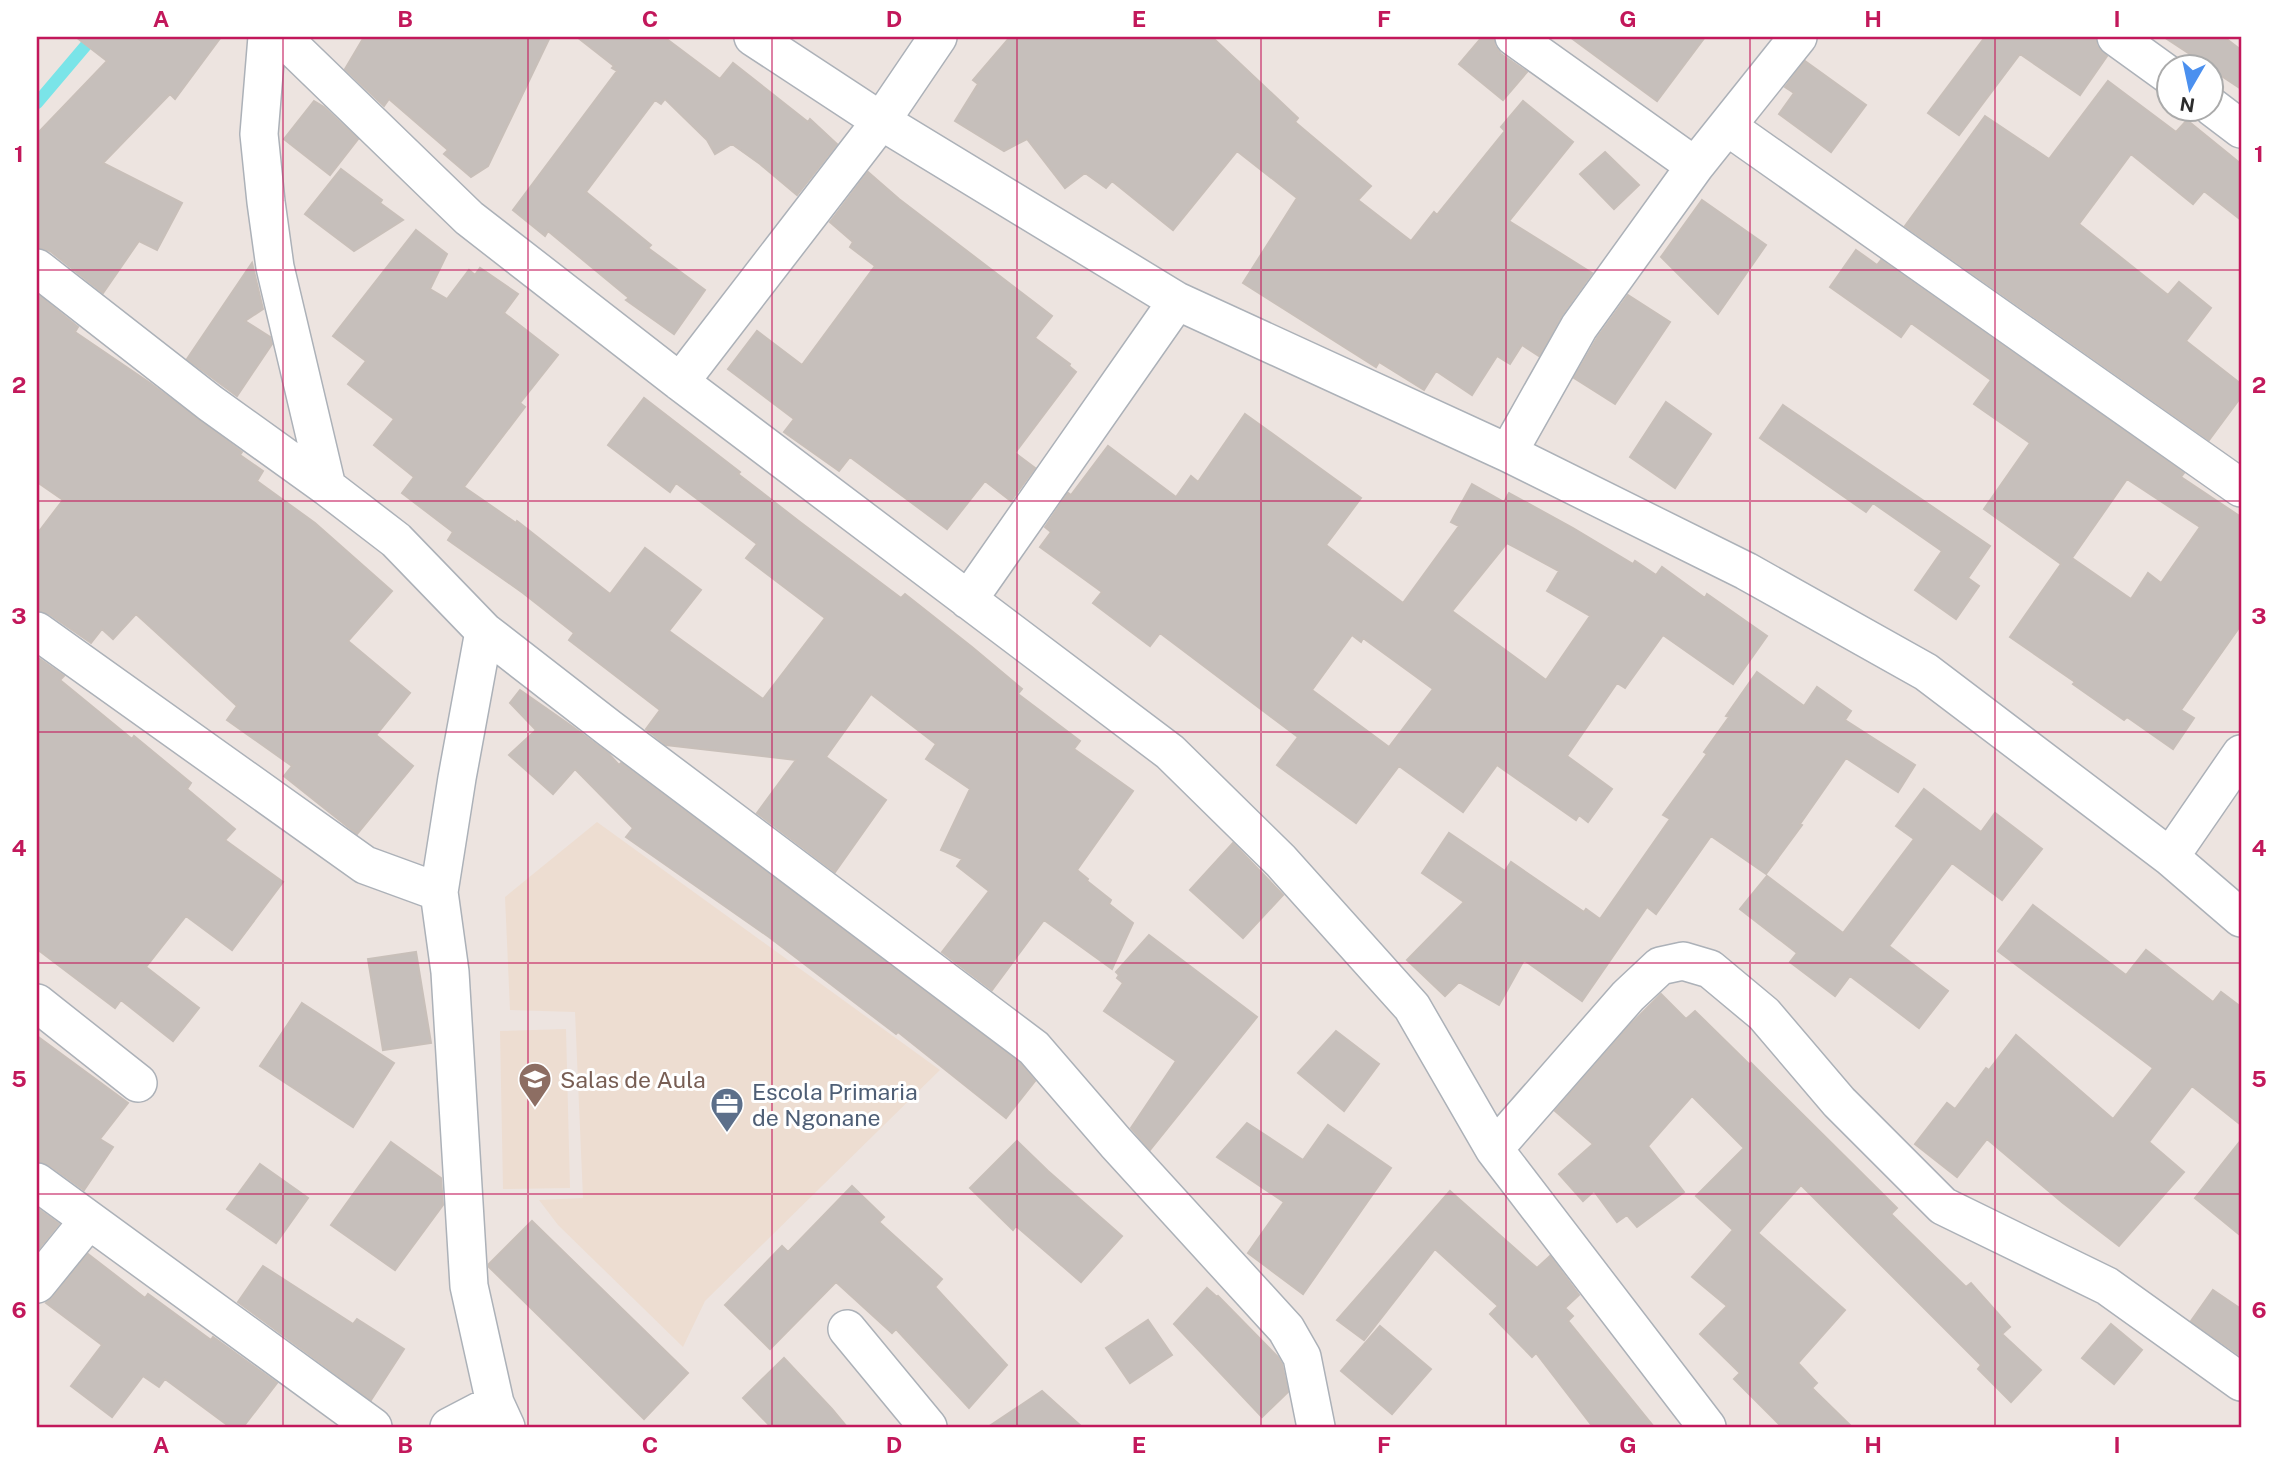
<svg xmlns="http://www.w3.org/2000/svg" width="2278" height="1464" viewBox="0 0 2278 1464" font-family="'Public Sans',sans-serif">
<rect width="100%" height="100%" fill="#ede4e0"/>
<path fill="#edddd1" d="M597 822 940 1070 705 1301 683 1347 558 1225 539 1200 583 1198 575 1012 510 1010 505 897Z
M566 1029 570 1188 503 1189 500 1031Z"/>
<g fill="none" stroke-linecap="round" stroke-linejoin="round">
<path stroke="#7ae4e8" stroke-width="12" d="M37 103 93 37"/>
</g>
<path fill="#c6bfbb" stroke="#c8bfb9" stroke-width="2" fill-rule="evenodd" d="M76 37H221L175 99 170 94 103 163 182 203 157 250 139 241 103 293 50 251 37 248V134L107 61Z
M364 37H550L488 166 471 177 444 154 448 150 389 99 384 106 345 69Z
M577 37H664L720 79 733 63 808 122 810 119 837 144 797 195 760 164 732 144 715 154 707 140 665 99 661 104 655 100 586 192 651 245 648 248 705 290 674 334 626 300 629 298 548 231 545 236 513 210 617 71 612 68 614 66Z
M1010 37H1212L1298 118 1295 122 1371 186 1358 200 1411 241 1434 212 1437 215 1505 131 1501 127 1523 101 1573 142 1509 221 1592 273 1562 315 1539 356 1522 345 1510 364 1497 356 1472 395 1436 371 1424 390 1379 362 1376 367 1243 283 1297 198 1237 151 1173 230 1112 181 1106 188 1085 173 1065 188 1027 139 1004 151 955 121 978 84 973 80Z
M1482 37H1493L1495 46 1501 54 1527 72 1503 100 1459 64Z
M1570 37H1705L1657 101Z
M1985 37H2095L2097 46 2107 56 2080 95 2020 54 1959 135 1928 113Z
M2164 37H2224L2241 50V89L2211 69V66H2208Z
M1805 61 1866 105 1831 152 1779 114 1794 93 1785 87Z
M2108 81 2176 132 2187 120 2241 164V220L2204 191 2193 204 2131 154 2079 224 2168 295 2179 282 2211 308 2186 341 2241 384V397L2209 440 1905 226 1985 116 2049 159Z
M314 101 324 107 358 139 330 175 284 139Z
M1605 152 1639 185 1614 209 1580 174Z
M341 169 382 200 380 203 403 220 354 251 305 214Z
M868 172 899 199 1052 316 1035 338 1070 364 1069 366 1076 372 1015 453 1035 468 1011 501 985 481 947 529 850 457 839 471 784 432 794 419 728 369 757 331 802 365 875 266 850 247 853 242 830 222Z
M1702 200 1766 245 1718 314 1661 257Z
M416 230 447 254 430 289 447 299 469 270 475 275 480 268 518 294 504 313 558 355 520 403 525 407 464 487 516 523 517 521 610 594 645 548 701 590 669 631 763 699 825 618 746 558 757 544 676 483 670 492 608 445 644 398 740 472 738 474 800 522 901 598 905 594 972 647 1022 689 1018 694 1080 741 1074 749 1133 791 1077 870 1088 879 1087 881 1111 900 1109 904 1133 923 1112 969 1044 920 992 990 942 952 989 891 957 866 962 859 941 850 970 789 926 759 936 744 871 694 826 757 886 800 835 872 757 813 796 760 666 745 646 729 660 710 569 640 574 633 523 593 448 540 453 532 402 493 414 477 374 445 394 419 348 384 366 361 333 336Z
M1856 250 1877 265 1881 260 2184 473 2181 477 2241 517V625L2181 710 2194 718 2173 749 2127 717 2124 720 2073 684 2075 682 2010 637 2061 564 1984 509 2030 443 1974 404 1991 380 1911 323 1901 337 1830 287ZM2127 479 2200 527 2161 583 2148 573 2131 599 2072 558Z
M252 263 263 309 245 321 270 337 272 344 237 396 187 359Z
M37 294 78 327 75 332 150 383 242 452 240 455 263 471 257 481 315 523 392 591 348 641 410 693 376 735 413 766 357 834 284 776 292 766 227 720 237 706 136 614 113 639 102 629 91 643 49 614 37 610V534L63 500 37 482Z
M1628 295 1670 322 1615 404 1574 378 1597 338Z
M1666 402 1711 434 1675 488 1630 457Z
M1783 405 1990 546 1968 578 1979 586 1956 619 1915 590 1942 551 1873 503 1866 512 1760 438Z
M1245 414 1361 498 1326 545 1403 603 1459 526 1451 522 1472 484 1504 502 1509 493 1573 528 1633 564 1635 561 1656 575 1662 567 1705 598 1707 594 1767 636 1733 684 1663 635 1625 688 1617 683 1567 756 1612 789 1588 822 1579 815 1576 820 1497 765 1463 812 1399 766 1356 823 1277 765 1298 737 1160 633 1150 646 1093 603 1102 592 1040 547 1051 532 1045 527 1068 493 1071 495 1108 446 1176 497 1191 476 1198 482ZM1507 543 1559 571 1547 591 1590 616 1546 680 1452 611ZM1352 635 1361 642 1363 638 1433 689 1389 747 1312 690Z
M37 657 64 676 60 680 132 739 134 736 191 783 187 789 235 829 225 840 283 882 232 950 186 916 146 967 199 1008 173 1041 121 1000 115 1008 37 949Z
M1757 672 1804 706 1817 687 1851 711 1845 720 1915 765 1898 792 1846 758 1800 824 1802 825 1766 874 1711 836 1656 914 1647 907 1582 1001 1524 960 1499 1005 1459 982 1445 996 1407 960 1464 902 1422 873 1449 833 1505 871 1511 862 1584 912 1586 909 1600 919 1670 819 1663 815 1707 754 1704 752 1729 717 1726 716Z
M520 690 573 727 609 754 619 765 621 763 1020 1063 1035 1081 1006 1118 898 1032 896 1034 769 937 626 837 633 828 575 769 553 794 509 755 536 730 510 703Z
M1924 789 1981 832 1995 813 2042 849 2002 900 1952 863 1889 946 1948 991 1919 1028 1850 976 1835 996 1790 962 1797 953 1740 909 1767 876 1843 933 1914 839 1896 826Z
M1233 843 1283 895 1243 938 1190 890Z
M2033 905 2126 975 2146 950 2213 1002 2221 992 2241 1007V1125L2192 1086 2149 1142 2184 1172 2119 1246 2063 1203 1987 1139 1957 1177 1915 1144 1947 1103 1955 1109 1986 1068 1989 1070 2016 1035 2113 1119 2153 1068 1998 951Z
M1149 935 1257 1017 1150 1150 1131 1128 1176 1061 1104 1011 1123 983 1117 978 1119 975 1116 972Z
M416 952 431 1043 383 1050 368 959Z
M1661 994 1686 1019 1695 1011 1750 1065 1751 1063 1897 1208 1891 1214 1966 1287 1971 1283 2010 1327 2002 1334 2041 1370 2011 1402 1978 1369 1981 1365 1801 1185 1758 1233 1845 1310 1798 1363 1817 1383 1812 1388 1852 1427H1782L1734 1379 1740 1373 1700 1334 1727 1306 1692 1277 1733 1230 1696 1196 1744 1148 1692 1096 1648 1146 1684 1192 1637 1227 1627 1215 1617 1222 1594 1191 1583 1201 1559 1174 1593 1144 1555 1111 1631 1024Z
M302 1003 394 1063 353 1127 260 1066Z
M1336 1031 1379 1064 1344 1111 1298 1073Z
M37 1036 128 1103 100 1139 113 1147 84 1190 49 1165 37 1161Z
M1247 1123 1303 1160 1328 1125 1391 1168 1303 1294 1248 1253 1284 1202 1217 1157Z
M2241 1140V1236L2195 1198Z
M1017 1141 1048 1171 1122 1236 1081 1282 1016 1226 1013 1230 970 1188Z
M391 1142 441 1178 443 1205 395 1270 331 1225Z
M260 1164 308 1198 276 1243 227 1209Z
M852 1186 884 1217 879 1222 942 1279 935 1287 1007 1365 969 1408 896 1329 892 1333 836 1282 770 1349 725 1305 782 1246 788 1252Z
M1450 1191 1537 1268 1550 1256 1579 1295 1565 1308 1573 1316 1568 1321 1654 1427H1593L1536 1353 1532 1357 1490 1314 1498 1306 1435 1249 1364 1340 1337 1320Z
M37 1208 59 1224 37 1251Z
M532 1221 688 1373 644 1419 489 1267V1264Z
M88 1254 145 1298 148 1294 211 1340 213 1337 277 1383 243 1427H230L165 1379 159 1387 143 1376 112 1417 71 1386 102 1345 46 1303 53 1297Z
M263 1266 353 1324 357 1319 404 1349 371 1400 238 1302Z
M1207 1288 1217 1297 1218 1296 1278 1357 1282 1364 1288 1392 1262 1417 1174 1324Z
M2213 1290 2241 1309V1356L2191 1321Z
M1148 1320 1172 1355 1130 1383 1106 1348Z
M2111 1324 2142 1350 2114 1384 2082 1358Z
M1380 1326 1431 1369 1392 1414 1341 1371Z
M784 1358 832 1409 847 1427H771L743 1398Z
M1042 1391 1082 1427H988Z"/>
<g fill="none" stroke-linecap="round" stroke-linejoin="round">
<defs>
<path id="minor" d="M267 37 259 134 266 202 275 267 327 487 396 540 484 631 609 728 1034 1048 1116 1143 1286 1329 1302 1357 1316 1427
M282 37 469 218 680 382 1170 752 1281 861 1412 1007 1494 1149 1707 1427
M753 37 881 121 1177 301 1508 453 1746 571 1926 672 2170 857 2241 918
M1514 37 1695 166
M2116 37 2170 76
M2212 107 2241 129
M1728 127 2241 488
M37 268 210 403 327 487
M680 382 881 121 938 37
M1508 453 1579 327 1695 166 1798 37
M968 600 1177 301
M37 631 365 865 439 892
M484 631 457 778 439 892 450 972 469 1286 495 1403 506 1427
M2170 857 2241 754
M37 1003 138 1083
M1494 1149 1628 996 1660 966 1683 961 1710 969 1764 1014 1839 1102 1943 1206 2107 1286 2241 1382
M37 1182 373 1427
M37 1284 89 1220
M847 1329 928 1427
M449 1427 495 1403"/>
</defs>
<use href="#minor" stroke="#acb1b8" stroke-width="40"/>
<use href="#minor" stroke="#fff" stroke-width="37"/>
</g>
<path fill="none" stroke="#c2185b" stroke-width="2" stroke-opacity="0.55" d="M283 37V1427M528 37V1427M772 37V1427M1017 37V1427M1261 37V1427M1506 37V1427M1750 37V1427M1995 37V1427M37 270H2241M37 501H2241M37 732H2241M37 963H2241M37 1194H2241"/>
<defs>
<symbol id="school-pin" viewBox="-11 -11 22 30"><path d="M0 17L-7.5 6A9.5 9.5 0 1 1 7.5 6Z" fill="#8d6e63" stroke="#fff"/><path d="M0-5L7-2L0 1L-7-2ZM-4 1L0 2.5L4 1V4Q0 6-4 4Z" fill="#fff"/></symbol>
<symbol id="office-pin" viewBox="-11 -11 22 30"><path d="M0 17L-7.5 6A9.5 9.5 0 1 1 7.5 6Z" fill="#5c6f8a" stroke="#fff"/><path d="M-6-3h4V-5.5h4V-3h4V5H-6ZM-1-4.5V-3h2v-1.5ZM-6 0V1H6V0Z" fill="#fff"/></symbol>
</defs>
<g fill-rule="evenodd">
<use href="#school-pin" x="516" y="1060" width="38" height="52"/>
<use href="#office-pin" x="708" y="1085" width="38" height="52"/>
</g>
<g text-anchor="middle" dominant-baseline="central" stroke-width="6" stroke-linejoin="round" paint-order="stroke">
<g font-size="23" fill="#785e54" stroke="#fff" text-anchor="start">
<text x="560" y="1079">Salas de Aula</text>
</g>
<g font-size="23" fill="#4e5e75" stroke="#fff" text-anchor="start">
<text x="752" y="1091">Escola Primaria<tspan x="752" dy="26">de Ngonane</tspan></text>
</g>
</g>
<rect width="2278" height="1464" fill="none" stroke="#ffffff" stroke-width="77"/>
<g transform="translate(2190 88) rotate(189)"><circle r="33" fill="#ffffff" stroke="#ababab" stroke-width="2"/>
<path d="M0-5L12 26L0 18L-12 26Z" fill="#4b90ef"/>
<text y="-10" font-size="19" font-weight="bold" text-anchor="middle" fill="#2c2c2c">N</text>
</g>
<rect x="38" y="38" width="2202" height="1388" fill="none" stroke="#c2185b" stroke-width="2.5"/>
<g font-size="23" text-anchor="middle" font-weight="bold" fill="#c2185b">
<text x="161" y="27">A</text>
<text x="405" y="27">B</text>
<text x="650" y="27">C</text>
<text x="894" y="27">D</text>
<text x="1139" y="27">E</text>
<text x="1384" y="27">F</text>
<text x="1628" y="27">G</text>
<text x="1873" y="27">H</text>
<text x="2117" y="27">I</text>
<text x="19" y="162">1</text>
<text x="2259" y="162">1</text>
<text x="19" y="393">2</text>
<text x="2259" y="393">2</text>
<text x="19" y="624">3</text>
<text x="2259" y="624">3</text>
<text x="19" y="856">4</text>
<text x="2259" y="856">4</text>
<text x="19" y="1087">5</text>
<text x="2259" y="1087">5</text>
<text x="19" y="1318">6</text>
<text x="2259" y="1318">6</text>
<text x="161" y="1453">A</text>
<text x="405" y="1453">B</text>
<text x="650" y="1453">C</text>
<text x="894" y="1453">D</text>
<text x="1139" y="1453">E</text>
<text x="1384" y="1453">F</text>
<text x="1628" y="1453">G</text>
<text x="1873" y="1453">H</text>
<text x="2117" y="1453">I</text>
</g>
</svg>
